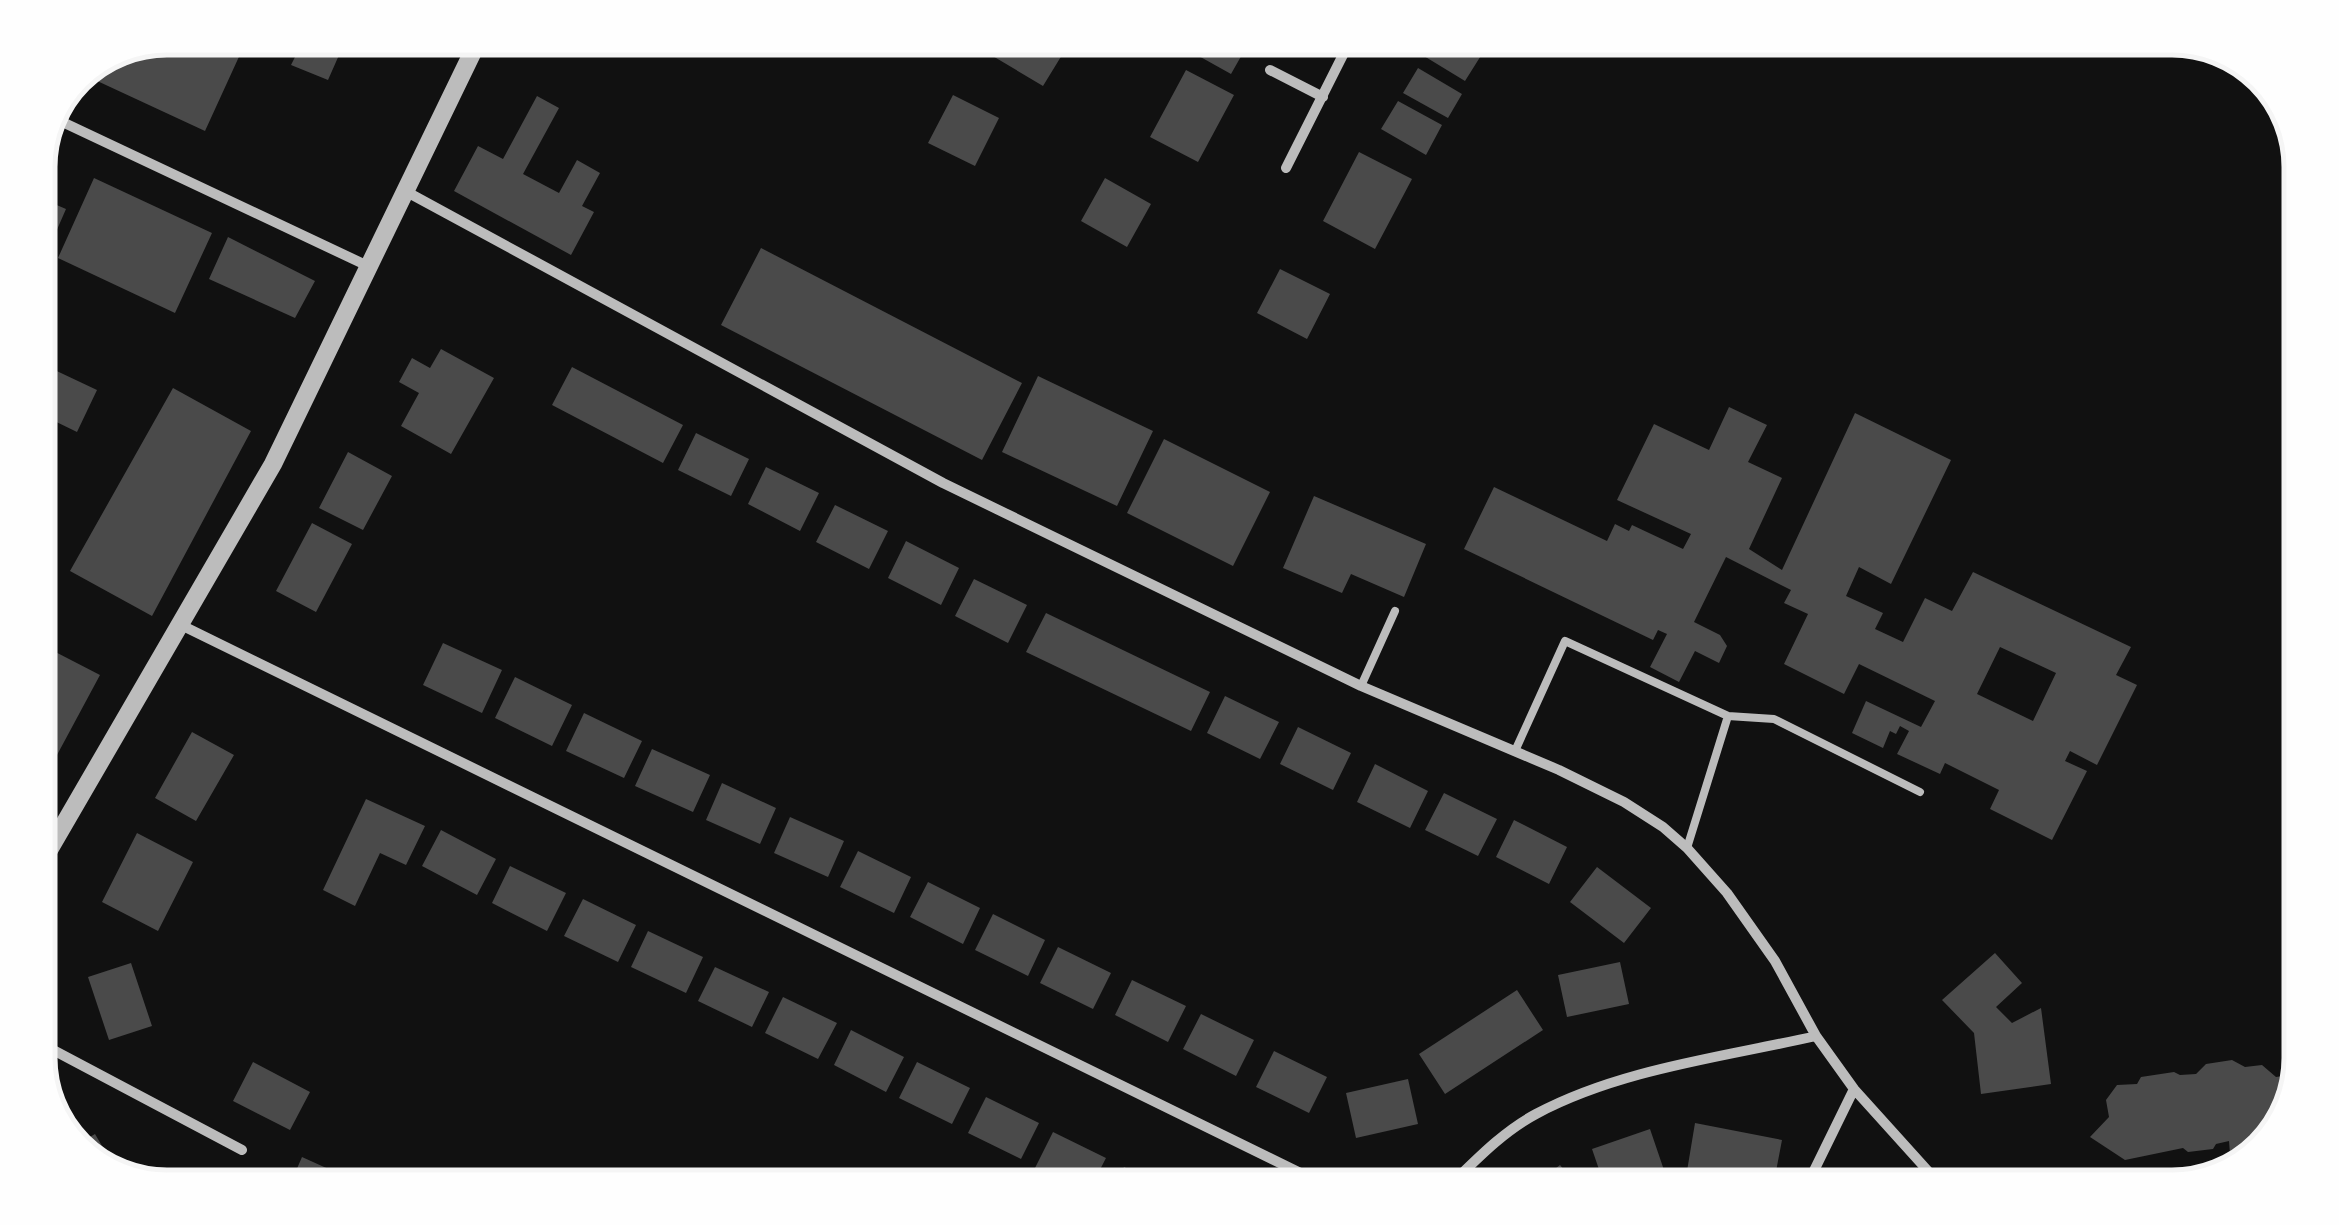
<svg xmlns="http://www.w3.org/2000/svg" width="2339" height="1225" viewBox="0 0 2339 1225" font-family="Quicksand,sans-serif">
<rect width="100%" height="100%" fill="#111"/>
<path fill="#4a4a4a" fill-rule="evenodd" d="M167 37H248L205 131 80 73Z
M305 37H347L328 80 291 65Z
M1002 37H1073L1043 86 991 55Z
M1195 37H1252L1231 74 1188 50Z
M1429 37H1455L1482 54 1465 81 1419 53Z
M1418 68 1462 94 1448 118 1403 93Z
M1186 70 1234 95 1198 162 1150 137Z
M953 95 999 118 975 166 928 143Z
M537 96 559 108 523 174 559 193 577 160 600 173 582 206 594 212 571 255 454 191 478 146 503 159Z
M1398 101 1442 125 1426 155 1381 129Z
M1359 152 1412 179 1375 249 1323 221Z
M94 178 212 233 175 313 58 258Z
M1105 178 1151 204 1127 247 1081 221Z
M38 197 66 209 49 248 38 243Z
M228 237 315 281 295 318 209 279Z
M761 248 1022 383 982 460 721 325Z
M1280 269 1330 294 1307 339 1257 313Z
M441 349 494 378 451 454 401 426 419 393 399 382 412 358 430 368Z
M44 365 97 390 77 432 38 413V379Z
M572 367 683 425 663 463 552 405Z
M1038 376 1153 431 1117 506 1002 452Z
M173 388 251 431 152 616 70 571Z
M1729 407 1767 425 1748 462 1782 478 1749 549 1782 570 1855 413 1951 460 1891 584 1859 567 1846 596 1883 613 1875 629 1903 642 1925 598 1952 611 1973 572 2131 647 2116 675 2137 685 2097 765 2070 751 2065 761 2087 771 2052 840 1990 809 1999 790 1945 763 1940 774 1897 754 1909 731 1900 726 1896 734 1890 731 1883 748 1852 733 1866 701 1921 727 1935 701 1859 664 1844 694 1784 664 1808 614 1784 603 1791 590 1726 557 1694 622 1720 635 1727 646 1719 663 1695 651 1679 682 1650 667 1667 634 1658 630 1653 640 1464 549 1494 487 1607 541 1615 524 1629 531 1632 525 1683 549 1691 534 1617 500 1654 424 1709 450ZM2000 647 2056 673 2033 721 1977 694Z
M696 433 749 459 731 496 678 470Z
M1164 439 1270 492 1233 566 1127 513Z
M348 452 392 476 363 530 319 508Z
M766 467 819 493 800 531 748 504Z
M1314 496 1426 544 1404 597 1351 574 1342 593 1283 568Z
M835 505 888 531 869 569 816 542Z
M312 523 352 544 316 612 276 591Z
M906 541 959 568 941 605 888 578Z
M974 579 1027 605 1008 643 955 616Z
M1046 613 1210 692 1191 731 1026 652Z
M38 643 100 675 57 755 38 745Z
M443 643 502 670 482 713 423 685Z
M515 677 572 705 552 746 495 718Z
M1225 696 1279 722 1260 759 1207 733Z
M584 713 642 741 624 778 566 751Z
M1298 727 1351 753 1333 790 1280 764Z
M192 732 234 755 196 821 155 798Z
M652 749 710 775 693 812 635 786Z
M1375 764 1428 791 1410 828 1357 802Z
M722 783 776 808 760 844 706 820Z
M1444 793 1497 819 1478 856 1425 830Z
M366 799 425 826 406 865 380 853 355 906 323 890Z
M790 817 844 841 828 877 774 853Z
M1514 820 1567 847 1549 884 1496 857Z
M441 830 496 859 477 895 422 866Z
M137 833 193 862 158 931 102 902Z
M858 851 911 877 894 913 840 887Z
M510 866 566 893 547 931 492 903Z
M1597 867 1651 908 1624 943 1570 902Z
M928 882 980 908 963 944 910 917Z
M583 899 636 925 618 962 564 936Z
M993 914 1045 940 1028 976 975 950Z
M648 931 703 957 686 993 631 967Z
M1058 947 1111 973 1093 1009 1040 983Z
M1995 953 2022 983 1996 1007 2012 1023 2041 1008 2051 1084 1981 1094 1974 1033 1942 1000Z
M1620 962 1629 1004 1567 1017 1558 975Z
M131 963 152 1026 109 1040 88 977Z
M715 967 769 992 752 1027 698 1001Z
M1132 980 1186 1006 1168 1042 1115 1015Z
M1517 990 1543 1030 1445 1094 1419 1054Z
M783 997 837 1023 818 1059 765 1033Z
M1201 1014 1254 1040 1236 1076 1183 1049Z
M851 1030 904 1057 886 1092 834 1065Z
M1274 1051 1327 1077 1309 1113 1256 1087Z
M2232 1060 2245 1067 2262 1065 2276 1077 2298 1074 2288 1116 2244 1166 2225 1172 2223 1162 2230 1154 2229 1141 2216 1144 2213 1149 2188 1152 2183 1148 2125 1160 2090 1137 2109 1117 2106 1100 2117 1085 2137 1084 2141 1077 2174 1072 2180 1075 2196 1074 2206 1064Z
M253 1062 310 1092 290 1130 233 1101Z
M917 1062 970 1088 952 1124 899 1098Z
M1408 1079 1418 1124 1356 1138 1346 1093Z
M986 1097 1039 1123 1021 1159 968 1133Z
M1695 1123 1782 1140 1773 1187 1687 1171Z
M1650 1129 1666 1176 1632 1187H1605L1592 1149Z
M1053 1132 1106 1158 1091 1187H1076L1035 1168Z
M95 1134 118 1173 114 1175 76 1145Z
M302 1157 344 1176 339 1187H289Z
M1560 1165 1578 1187H1532Z
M1124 1167 1165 1187H1114Z
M434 1176 456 1187H428Z"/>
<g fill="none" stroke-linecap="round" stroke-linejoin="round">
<path stroke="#bcbcbc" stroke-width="8" d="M1361 686 1395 611
M1515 751 1565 641 1728 716
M1687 848 1728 716 1774 719 1920 792"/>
<path stroke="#bcbcbc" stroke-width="10" d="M1270 70 1323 97
M56 119 370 267
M1286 168 1352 37
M407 192 943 483 1361 686 1559 770 1624 802 1663 827 1687 848 1727 893 1775 961 1816 1036 1854 1089 1937 1181
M181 625 1329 1187
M38 1042 242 1150
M1448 1187C1475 1161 1502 1132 1536 1114 1620 1069 1724 1057 1816 1036
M1806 1187 1854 1089"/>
<path stroke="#bcbcbc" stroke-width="18" d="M38 869 273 464 480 37"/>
</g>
<path d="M0 0H2339V1225H0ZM167 55H2172A112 112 0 0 1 2284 167V1058A112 112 0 0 1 2172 1170H167A112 112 0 0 1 55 1058V167A112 112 0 0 1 167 55Z" fill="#fefefe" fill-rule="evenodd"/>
<path fill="none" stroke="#f5f5f5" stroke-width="5" d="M167 55H2172A112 112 0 0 1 2284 167V1058A112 112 0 0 1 2172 1170H167A112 112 0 0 1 55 1058V167A112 112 0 0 1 167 55Z"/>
</svg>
